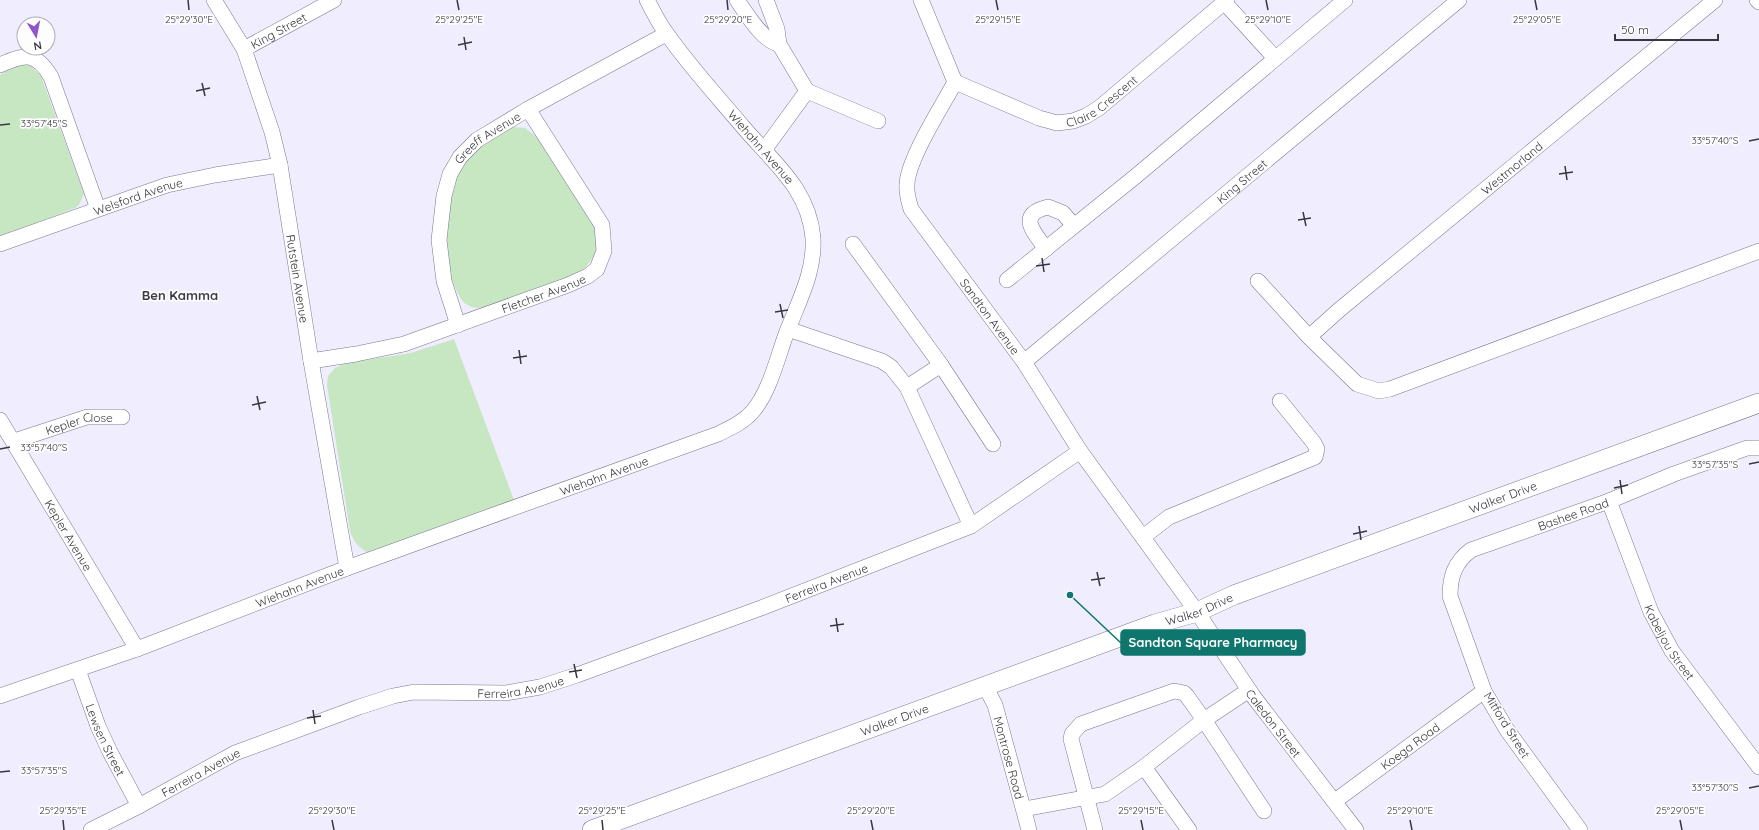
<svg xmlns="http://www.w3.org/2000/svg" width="1759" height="830" viewBox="0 0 1759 830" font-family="Quicksand,sans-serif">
<rect width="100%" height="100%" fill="#f0edff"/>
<path fill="#c7e7c3" d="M25 64 31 66 41 76 84 194 79 205 75 208 0 237V75L13 66Z
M514 127 525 128 536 136 596 227 598 248 593 258 585 268 575 274 487 307C480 308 472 309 466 304 455 297 443 255 444 242 445 222 452 180 463 165 474 148 495 134 514 127Z
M454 339 514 500 370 554C359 548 354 543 350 531L327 385 328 376 335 368 346 363 411 353Z"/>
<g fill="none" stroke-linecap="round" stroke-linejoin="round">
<defs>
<g id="minor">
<path id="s1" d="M214 0 244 49 272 132 280 165 311 361 347 568"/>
<path d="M737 0C746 13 763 42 779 44"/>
<path d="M766 0 777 29 779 44 807 91"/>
<path id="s2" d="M921 0 955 82C943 105 907 160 907 185 906 193 909 201 911 209L1024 362 1080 451 1197 612 1253 696 1356 830"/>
<path d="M1757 0 1759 2"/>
<path d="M1224 2 1275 58"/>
<path id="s3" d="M244 49 334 0"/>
<path d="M0 65C24 54 36 51 51 77L98 209"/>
<path id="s4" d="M955 82 1039 118 1057 123 1073 121 1086 116 1099 108 1227 0"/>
<path d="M764 150 807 91 878 121"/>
<path id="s5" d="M0 244 167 185 215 175 280 165"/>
<path d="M853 244 941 365 993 444"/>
<path d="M1046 249C1034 232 1016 215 1048 207L1063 213 1074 226"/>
<path d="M1007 280 1136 176 1345 0"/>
<path d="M1258 281 1309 337 1357 384 1379 391 1390 389 1759 251"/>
<path id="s6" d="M458 325 444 281 439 240 444 196 450 174 460 157 477 140 528 109 666 34"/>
<path d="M788 329 882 361 891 367 907 387 971 526"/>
<path id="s7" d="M1309 337 1339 310 1715 0"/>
<path id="s8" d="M311 361 356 354 404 344 568 285 588 276 597 269 604 251 602 225 528 109"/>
<path id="s9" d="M1024 362 1459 0"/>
<path d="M907 387 941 365"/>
<path id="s10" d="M0 420 137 649"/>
<path id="s11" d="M14 441 87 417H122"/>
<path id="s12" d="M1609 501 1651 612 1672 651 1759 767"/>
<path d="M1143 537 1169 517 1315 457 1317 449 1314 443 1280 401"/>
<path id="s13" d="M78 670 98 726 110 752 139 806"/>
<path id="s14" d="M985 686 995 705 1029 830"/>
<path id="s15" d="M0 696 137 649 347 568 718 434C730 428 744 422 753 411 769 392 777 360 785 337 797 304 815 274 813 238 809 189 773 162 744 128 718 97 690 67 667 34 659 24 653 11 647 0"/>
<path d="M1144 767 1189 830"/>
<path id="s16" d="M1335 801 1484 691"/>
<path d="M1024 809 1105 794 1144 767 1204 720 1249 690"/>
<path id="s17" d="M91 830 139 806 235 753 359 707 393 696 414 692 506 693 540 687 577 675 761 608 971 526 1080 451"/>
<path d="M1095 830 1071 739 1072 734 1081 724 1174 691 1184 693 1187 696 1204 720 1264 811"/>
<path id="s18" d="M1580 830 1507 730 1484 691 1450 596C1450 576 1455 562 1471 550L1609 501 1674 474 1747 448H1759"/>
</g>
<g id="tertiary">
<path id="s19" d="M592 830 1155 624 1197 612 1234 595 1759 403"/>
</g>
</defs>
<use href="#minor" stroke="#7b788b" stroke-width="16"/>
<use href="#tertiary" stroke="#7b788b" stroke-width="20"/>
<use href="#minor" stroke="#fff" stroke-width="15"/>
<use href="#tertiary" stroke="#fff" stroke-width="19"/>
</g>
<path fill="none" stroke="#38373f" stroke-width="1.5" d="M188 0 189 10M457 0 459 10M727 0 728 10M996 0 998 10M1266 0 1268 10M1535 0 1537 10M464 37 466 50M458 45 472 42M202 83 205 96M196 91 210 88M0 125 10 124M1749 141 1759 139M1565 166 1567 180M1559 174 1573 172M1303 212 1306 226M1298 220 1311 218M1042 258 1044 272M1036 266 1050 264M780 304 783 318M775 312 788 310M519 350 521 364M513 358 527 356M257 396 260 410M252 405 266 402M0 449 10 447M1749 464 1759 462M1620 480 1622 494M1614 488 1628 485M1359 526 1361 540M1353 534 1367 531M1097 572 1100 586M1091 580 1105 578M836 618 838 632M830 626 844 624M574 664 577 678M569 672 582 670M313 710 315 724M307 718 321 716M0 772 10 771M1749 788 1759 786M63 820 64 830M332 820 334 830M602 820 603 830M871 820 873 830M1141 820 1143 830M1410 820 1412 830M1680 820 1682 830"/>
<g text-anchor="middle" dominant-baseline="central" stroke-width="3.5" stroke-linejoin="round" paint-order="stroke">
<g font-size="12" fill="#38373f" stroke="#fdfdfd">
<text stroke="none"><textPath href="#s3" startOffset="39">King Street</textPath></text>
<text stroke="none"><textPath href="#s4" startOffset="161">Claire Crescent</textPath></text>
<text stroke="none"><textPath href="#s6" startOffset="208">Greeff Avenue</textPath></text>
<text transform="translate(761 147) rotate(49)">Wiehahn Avenue</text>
<text stroke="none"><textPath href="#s7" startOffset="264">Westmorland</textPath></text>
<text stroke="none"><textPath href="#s9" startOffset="283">King Street</textPath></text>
<text stroke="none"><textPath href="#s5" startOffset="146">Welsford Avenue</textPath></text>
<text stroke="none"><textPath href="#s1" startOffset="294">Rutstein Avenue</textPath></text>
<text stroke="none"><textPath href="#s8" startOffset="243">Fletcher Avenue</textPath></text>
<text stroke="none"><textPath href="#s2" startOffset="361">Sandton Avenue</textPath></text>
<text stroke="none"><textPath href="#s11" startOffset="68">Kepler Close</textPath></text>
<text stroke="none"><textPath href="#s15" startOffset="643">Wiehahn Avenue</textPath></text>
<text stroke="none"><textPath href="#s19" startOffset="970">Walker Drive</textPath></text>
<text stroke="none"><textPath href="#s18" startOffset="431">Bashee Road</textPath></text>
<text stroke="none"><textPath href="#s10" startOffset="134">Kepler Avenue</textPath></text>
<text stroke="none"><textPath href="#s17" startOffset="784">Ferreira Avenue</textPath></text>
<text stroke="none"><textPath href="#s15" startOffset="319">Wiehahn Avenue</textPath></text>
<text stroke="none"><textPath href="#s19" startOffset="646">Walker Drive</textPath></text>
<text stroke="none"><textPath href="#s12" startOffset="154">Kabeljou Street</textPath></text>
<text stroke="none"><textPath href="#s17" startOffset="460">Ferreira Avenue</textPath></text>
<text stroke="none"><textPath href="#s19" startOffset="322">Walker Drive</textPath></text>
<text stroke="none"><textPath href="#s2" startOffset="857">Caledon Street</textPath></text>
<text transform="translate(1507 725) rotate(58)">Mitford Street</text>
<text stroke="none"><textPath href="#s13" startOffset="75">Lewsen Street</textPath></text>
<text stroke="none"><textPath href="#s16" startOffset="93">Koega Road</textPath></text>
<text stroke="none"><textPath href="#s14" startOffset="76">Montrose Road</textPath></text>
<text stroke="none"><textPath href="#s17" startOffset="124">Ferreira Avenue</textPath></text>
</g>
<g font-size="13" font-weight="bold" fill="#3d3a4a" stroke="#fdfdfd">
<text x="180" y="295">Ben Kamma</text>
</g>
</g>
<g font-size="10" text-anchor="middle" fill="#38373f" stroke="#fdfdfd" stroke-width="3.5" stroke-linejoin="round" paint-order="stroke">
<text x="189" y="23">25°29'30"E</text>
<text x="459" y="23">25°29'25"E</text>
<text x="728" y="23">25°29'20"E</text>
<text x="998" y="23">25°29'15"E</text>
<text x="1268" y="23">25°29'10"E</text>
<text x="1537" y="23">25°29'05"E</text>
<text x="44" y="127">33°57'45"S</text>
<text x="1715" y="144">33°57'40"S</text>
<text x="44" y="451">33°57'40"S</text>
<text x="1715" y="468">33°57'35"S</text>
<text x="44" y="774">33°57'35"S</text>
<text x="1715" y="791">33°57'30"S</text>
<text x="63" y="814">25°29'35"E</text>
<text x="332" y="814">25°29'30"E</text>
<text x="602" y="814">25°29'25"E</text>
<text x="871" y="814">25°29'20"E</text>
<text x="1141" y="814">25°29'15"E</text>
<text x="1410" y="814">25°29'10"E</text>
<text x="1680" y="814">25°29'05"E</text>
</g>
<path fill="none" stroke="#0f766e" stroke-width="1.5" d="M1070 595L1121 643"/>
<circle fill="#0f766e" stroke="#fdfdfd" stroke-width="1.5" cx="1070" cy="595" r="4"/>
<rect fill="#0f766e" stroke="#0f766e" stroke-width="1.5" x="1121" y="630" width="184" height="25" rx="4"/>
<g font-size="13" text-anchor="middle" font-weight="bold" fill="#fff">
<text x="1213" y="647">Sandton Square Pharmacy</text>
</g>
<g transform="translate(36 36) rotate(170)"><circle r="19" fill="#fdfdfd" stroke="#aeaeb1"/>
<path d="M0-3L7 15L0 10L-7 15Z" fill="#9054cb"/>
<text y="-6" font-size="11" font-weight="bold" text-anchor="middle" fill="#38373f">N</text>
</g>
<path d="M1615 34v6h103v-6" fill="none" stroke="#38373f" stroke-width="2"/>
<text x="1621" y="34" font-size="12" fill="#38373f" stroke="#fdfdfd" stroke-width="3" paint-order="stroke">50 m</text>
</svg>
